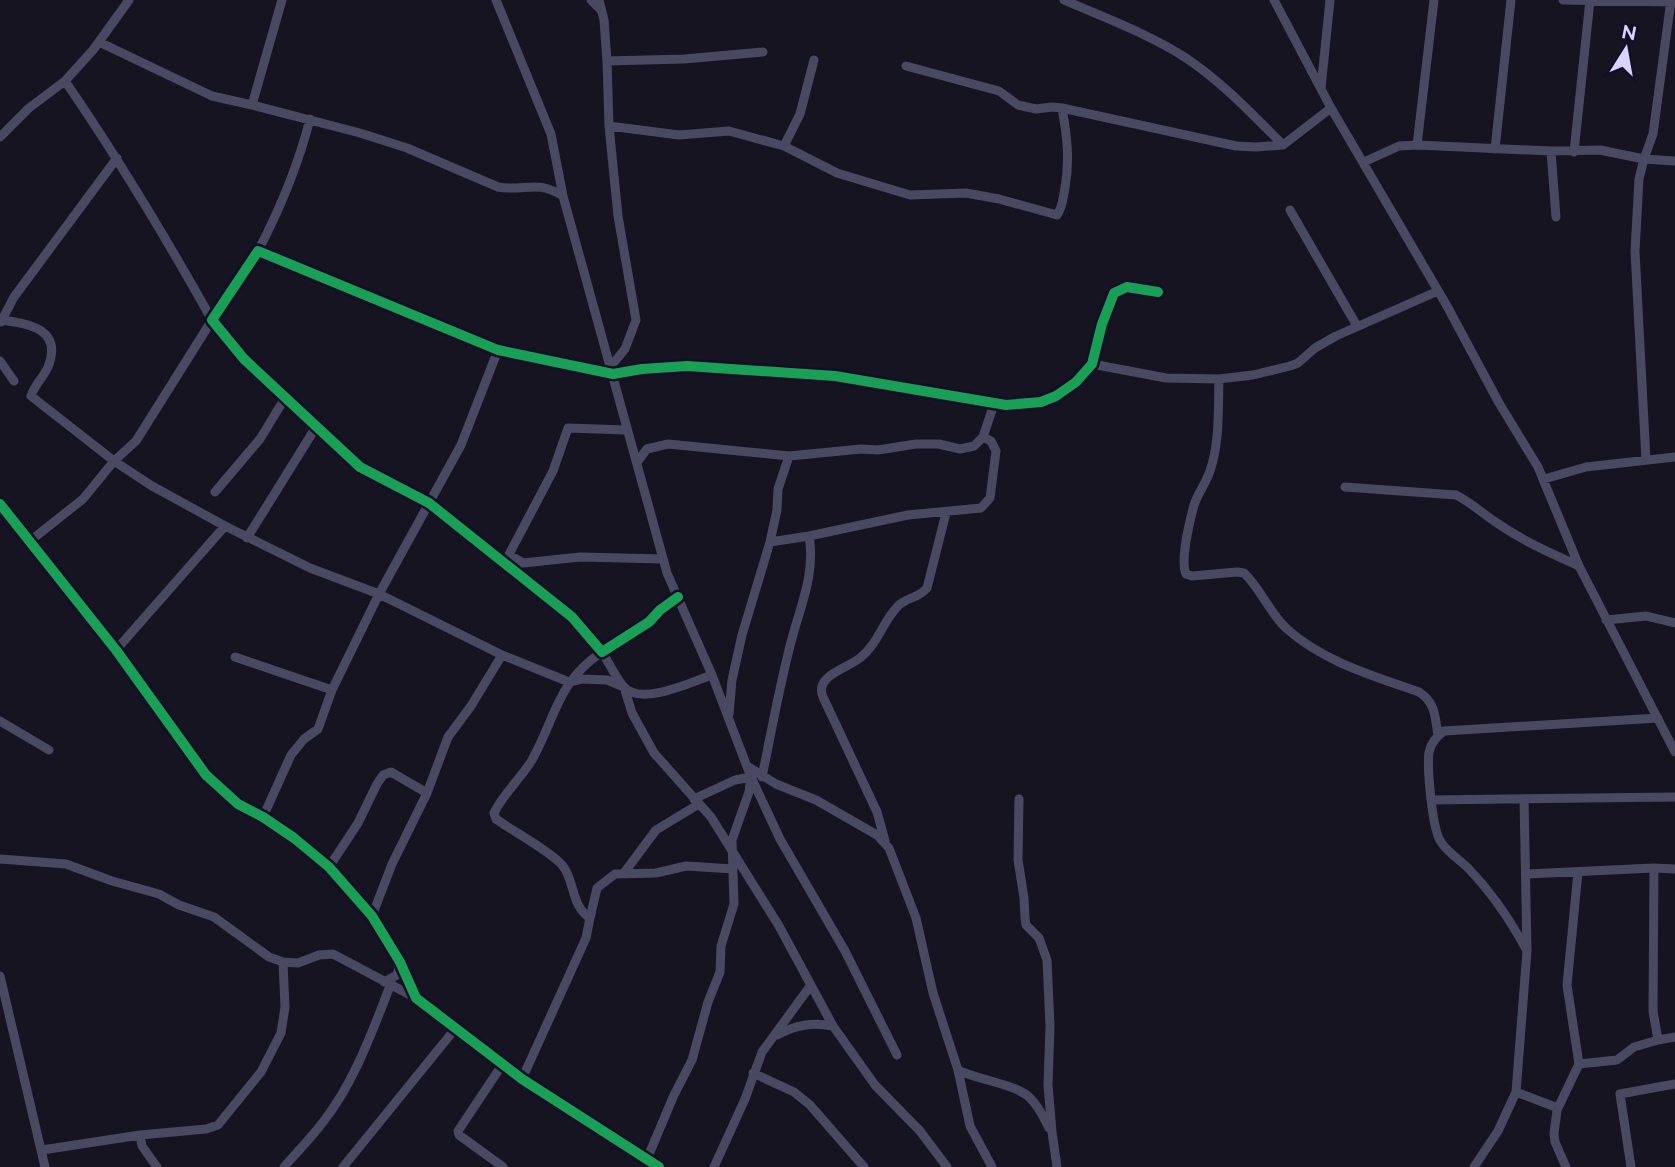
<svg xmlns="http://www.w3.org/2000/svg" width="1675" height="1167" viewBox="0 0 1675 1167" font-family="Raleway,sans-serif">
<rect width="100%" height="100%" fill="#161421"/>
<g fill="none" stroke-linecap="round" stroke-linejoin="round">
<path stroke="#4a4962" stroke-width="9" d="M282 0 252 105 360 133 407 148 498 187C525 192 536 179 563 196
M496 0 551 134 563 196 667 573 712 675 751 777
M591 0 601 10
M599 0 604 20 607 61 609 126 618 216 636 320 625 349 611 366
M1064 0C1105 18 1149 34 1186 58 1222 82 1253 115 1283 145
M1274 0 1331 108 1447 306 1499 403 1538 467 1579 566 1675 752
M1563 0 1675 2
M99 42 212 96 252 105
M607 61 684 59 763 52
M906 66 999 91 1018 105 1036 109 1052 107 1062 108 1236 146 1256 147 1283 145 1331 108
M1321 88 1330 0
M609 126 679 135 729 131 784 146 837 173 910 195 966 193 999 199 1057 215C1063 207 1063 197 1065 188 1070 159 1067 136 1062 108
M0 137 29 108 65 81
M1417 145 1434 0
M784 146 800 114 814 60
M1495 149 1511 0
M1551 151 1556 217
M1574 152 1590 0
M1364 162 1399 146 1417 145 1551 151 1600 150 1644 159 1653 134 1671 0
M1290 210 1357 326
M258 251C280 209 298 166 310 119
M2 320C29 324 63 329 48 367 43 378 35 384 31 396L114 461 136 441 212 320C166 238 118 158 65 81L93 50 129 0
M1 322 14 297 117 158
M498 350 461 445 379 594 502 655 569 682 582 679 607 680 624 687 632 713 654 753 711 817 779 926 833 1026 875 1085 920 1131 947 1167
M0 361 14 381
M1092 364 1166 378 1219 379 1253 375 1290 366 1298 363 1315 348 1336 336 1438 291
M1219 379C1218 408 1220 442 1210 471 1206 483 1198 493 1194 505 1190 520 1180 561 1186 574L1192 576 1237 572 1244 573C1261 589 1270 614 1287 629 1324 662 1374 676 1419 692 1436 703 1435 717 1438 736
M1646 460 1635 251 1639 179 1644 159 1675 161
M638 461 647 449 668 444 789 456 861 449 878 450 916 444H939L960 449 974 446 983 437 994 404
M1544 479 1586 467 1675 457
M1345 487 1456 495C1472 503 1483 514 1497 523 1523 541 1550 553 1579 566
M215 492 260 439 285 398
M0 504 116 650 206 775 238 804 263 817 294 838 329 867 372 916 400 962 416 998 522 1079 659 1167
M247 538 316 427
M30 541 83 499 114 461 152 486 225 526
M770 542 809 536 908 515 981 508 990 498 996 451 991 441 983 437
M509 555 523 563 580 557 663 559
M505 562 553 471 568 428 626 430
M678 597 660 610 649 622 602 652 572 617 429 503 360 467 244 359 212 320 258 251 498 350 613 374 642 369 687 366 835 376 1006 405 1041 402 1056 396 1076 382 1092 364 1102 324 1114 293 1127 287 1158 292
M1606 620 1646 616 1675 623
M116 650 225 526 310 568 379 594 332 690 318 729 304 739 291 755 263 817
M235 657 332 690
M729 714 732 680 742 635 770 542 777 510 778 489 789 456
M0 721 49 750
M747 766 776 784 816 800 877 835 889 848 916 918 933 993 958 1070 970 1126 992 1167
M762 777C771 733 779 689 790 646 799 609 816 575 809 536
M694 799 735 780 751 777 754 774
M1019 799 1018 860 1024 898 1025 918 1026 925 1039 938 1047 960 1050 1026 1048 1085 1052 1132 1057 1167
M1431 800 1675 797
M885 841 877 812 823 697C814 676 846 669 860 658 879 643 883 620 899 605 908 597 919 598 927 588L946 513
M0 859 66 864 112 881 159 894 179 905 214 917 269 957 283 962 298 963 319 955 333 954 416 998
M329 867 358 823 377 784 383 775 391 772 427 793
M1654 868 1653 1011 1658 1040 1675 1037
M624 873 656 830 699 804
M1527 874 1654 868 1675 869
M372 916 392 864 427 793 448 737 471 706 502 655
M590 918 597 888 615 874 656 873 686 866 733 869
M1527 951C1511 921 1492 893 1468 868 1460 860 1447 852 1441 842 1432 830 1427 767 1429 752 1431 743 1437 736 1444 731L1658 718
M0 976 45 1167
M384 982 397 975 400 964
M777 1035C796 1025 812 1022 833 1026
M1579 1064 1617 1060 1634 1047 1658 1040
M502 1065 458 1131 459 1135 503 1167
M958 1070C977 1080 1018 1084 1031 1099 1039 1107 1044 1118 1049 1128
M753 1073 794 1092 810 1105 864 1167
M522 1079 586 938 590 918C571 906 575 882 563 866 553 853 511 830 496 819L494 813C504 793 521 778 532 760 556 717 557 682 602 652 609 663 615 676 623 686 640 707 691 682 712 675
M1516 1092 1558 1108
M140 1135 206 1129 218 1125 261 1072 281 1033 285 1007 283 962
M42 1150 140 1135 142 1146 157 1167
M647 1159 674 1095 692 1060 708 1002 720 972 721 946 734 904 732 840 749 792 751 777 780 839 845 951 897 1055
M284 1167C297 1152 311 1138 323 1122 354 1083 372 1032 390 986
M343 1167 455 1029
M714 1167 745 1099 762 1052 811 985
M1474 1167 1498 1131 1516 1092 1527 951 1524 799
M1566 1167 1555 1142 1554 1134 1557 1110 1579 1064 1567 985 1578 872
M1631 1167 1620 1094 1675 1084"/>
<defs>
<path id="cycleway" d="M0 504 116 650 206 775 238 804 263 817 294 838 329 867 372 916 400 962 416 998 522 1079 659 1167
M678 597 660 610 649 622 602 652 572 617 429 503 360 467 244 359 212 320 258 251 498 350 613 374 642 369 687 366 835 376 1006 405 1041 402 1056 396 1076 382 1092 364 1102 324 1114 293 1127 287 1158 292"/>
</defs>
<use href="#cycleway" stroke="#130f26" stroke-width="15"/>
<use href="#cycleway" stroke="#1a9f57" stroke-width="10"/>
</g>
<g transform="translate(1626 49) rotate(11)" stroke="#130f26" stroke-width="5" paint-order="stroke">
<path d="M0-5L12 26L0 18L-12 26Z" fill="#d9d4ff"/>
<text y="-10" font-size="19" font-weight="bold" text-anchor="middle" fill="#d9d4ff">N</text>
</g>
</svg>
